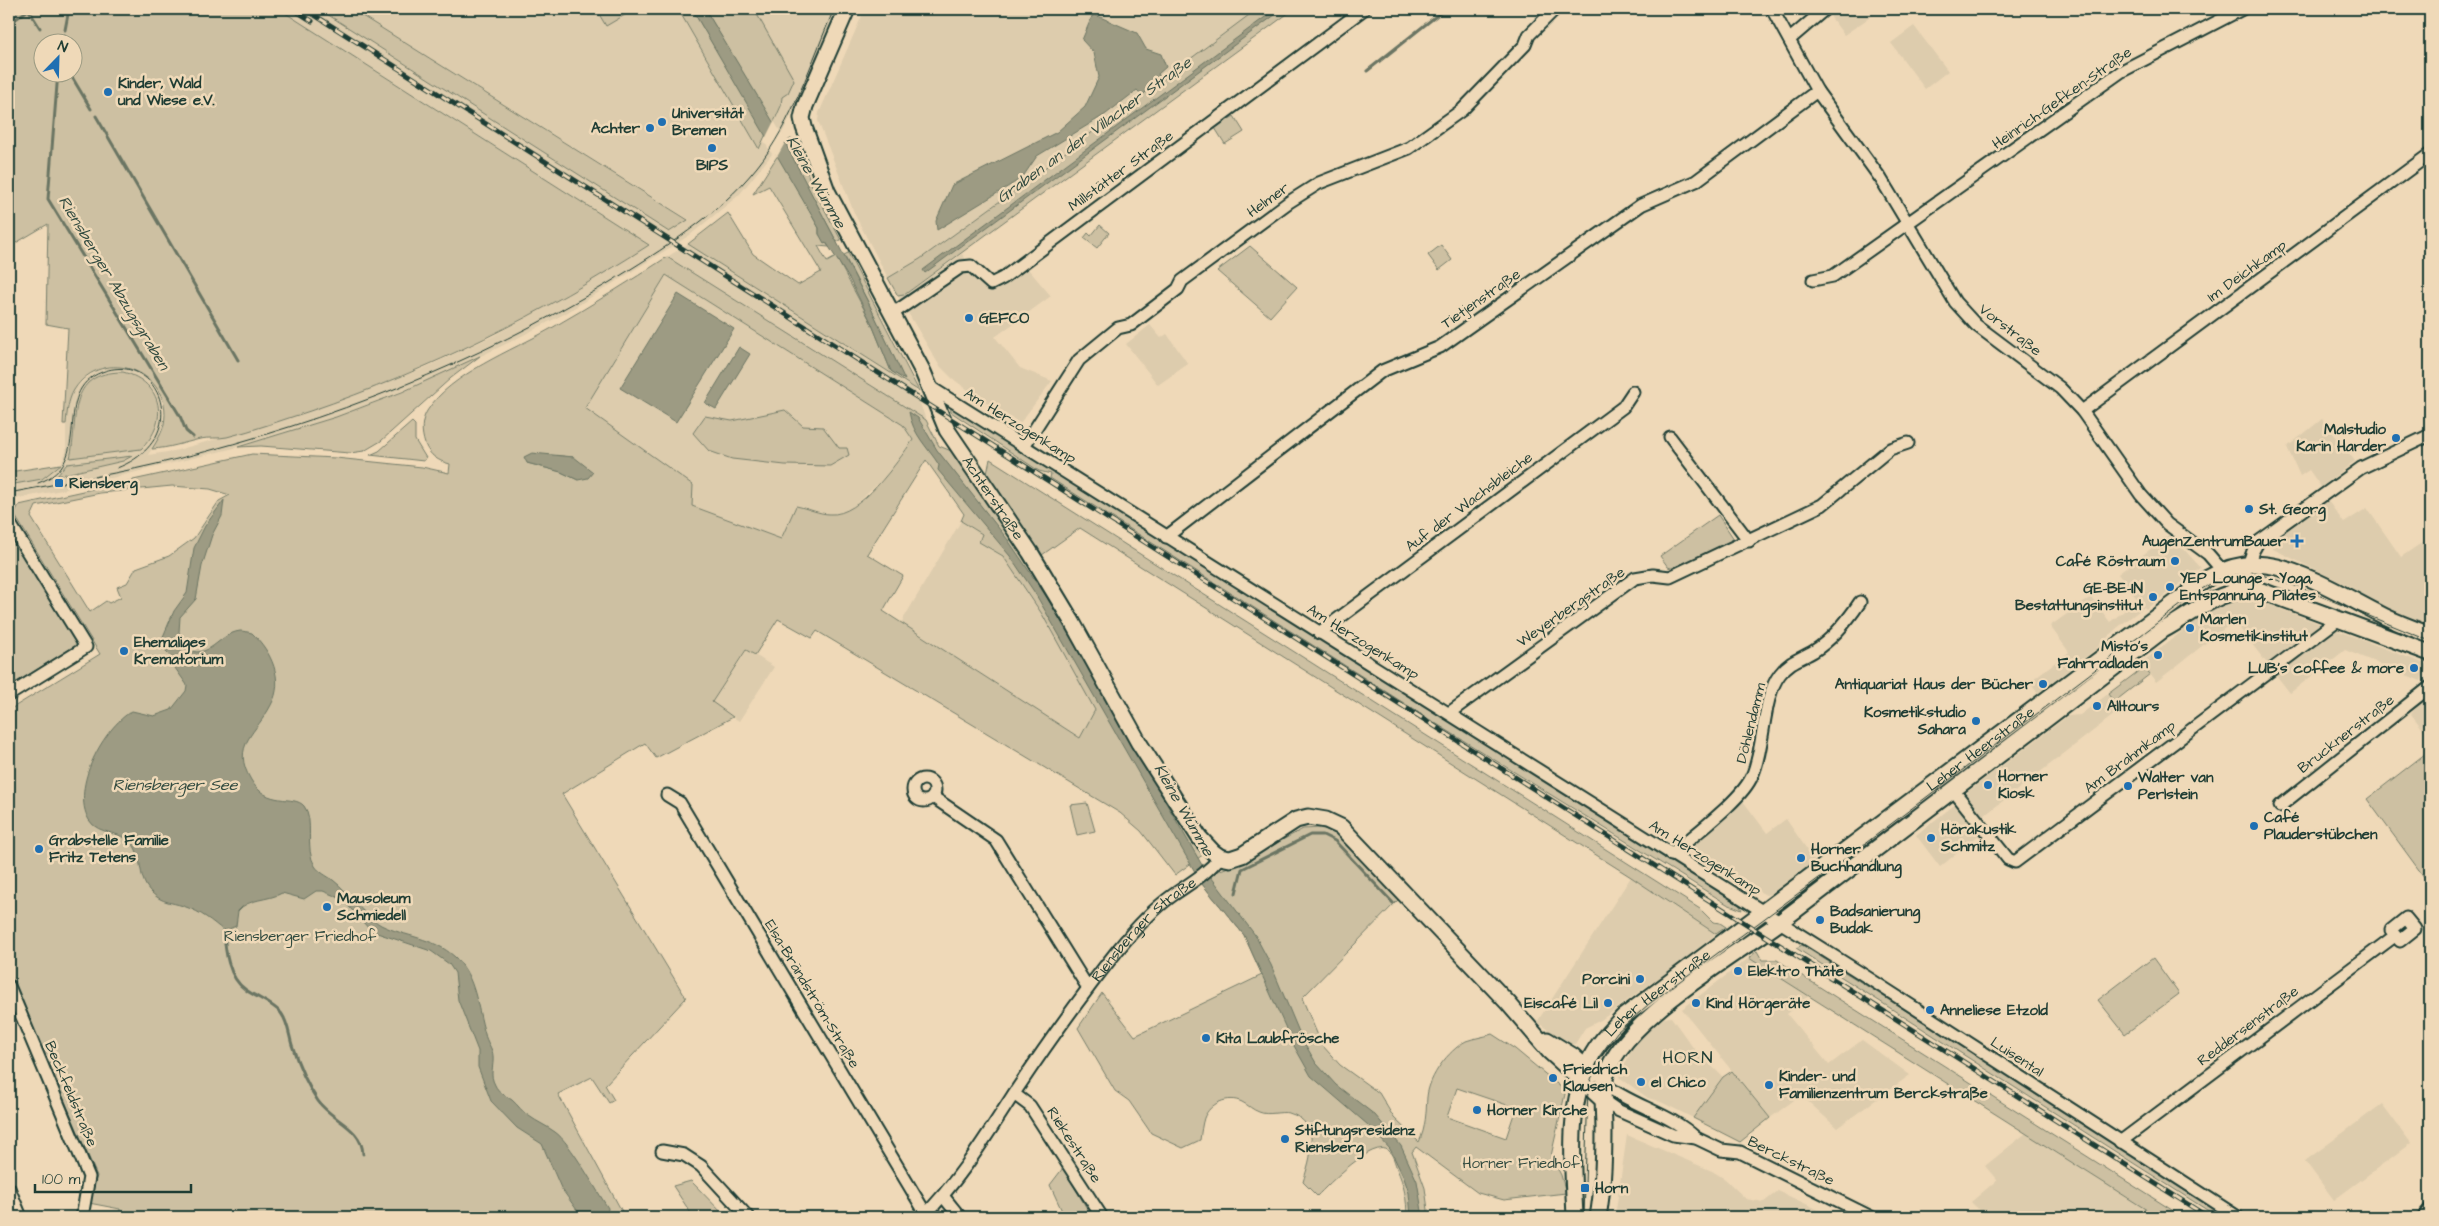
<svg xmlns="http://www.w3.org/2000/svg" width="2439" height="1226" viewBox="0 0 2439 1226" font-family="'Architects Daughter',sans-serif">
<rect width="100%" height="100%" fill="#efd9b8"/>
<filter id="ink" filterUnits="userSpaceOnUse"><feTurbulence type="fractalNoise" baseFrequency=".02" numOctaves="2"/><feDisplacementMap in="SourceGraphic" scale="10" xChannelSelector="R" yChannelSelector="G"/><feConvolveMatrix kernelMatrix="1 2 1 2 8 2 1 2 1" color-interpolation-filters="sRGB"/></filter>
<g filter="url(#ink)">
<path fill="#ddccad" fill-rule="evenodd" d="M279 9H319L669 232 688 219 351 9H678L759 149 764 141 772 154 739 195 690 235 566 313 510 342 439 376 336 417 238 447 67 489 9 500V485L42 479 61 464 66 452V424L69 401 74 390 85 379 97 370 109 366 125 368 138 371 147 378 160 396 164 423 160 436 148 455 174 451 280 421 422 369 493 336 569 294 649 245ZM115 372H123L146 383 153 391 159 410 153 434 141 449 71 458 75 408 80 393 84 387 105 373ZM130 456 123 461 58 476 67 464Z
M754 9H841L798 109 794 110 781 135 773 124 781 106 782 97Z
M865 9H1257L1007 196 920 259 888 278 855 215 818 121 819 113Z
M1839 9H1882L1844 35 1830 16Z
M1914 26 1948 71 1925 89 1891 43Z
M688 244 915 389 926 420 667 257Z
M962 254 989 288 1023 263 1051 296 995 337 1020 368 1052 381 1020 423 983 401 953 379 939 365 898 296 904 295Z
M666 275 904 425 913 440 886 476 849 511 830 515 796 506 781 539 692 506 585 408Z
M1150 325 1161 338 1167 334 1188 364 1158 385 1126 344Z
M2322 419 2355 461 2321 487 2309 470 2300 476 2287 447Z
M2328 501 2344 523 2367 508 2401 557 2430 537V619L2420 622 2380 606 2349 586 2273 549 2269 544Z
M961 521 983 535 979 542 1003 556 1042 614 1071 664 1095 710 1080 738 901 623Z
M2170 534 2201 568 2146 609 2144 607 2117 628 2096 649 2038 693 2029 682 2069 652 2050 626 2091 597 2110 622 2138 600 2118 574Z
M2248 599 2262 602 2428 665 2421 681 2345 650 2290 693 2234 621 2156 682 2141 663 2202 616 2235 601Z
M747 650 774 667 739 721 711 703Z
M2430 692V738L2411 714Z
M2108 694 2120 710 1981 818 1979 835 1940 867 1916 835 1957 803 1965 794 2068 716 2080 715Z
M1743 801 1767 833 1786 819 1815 861 1770 894 1766 895 1716 869 1685 849Z
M1631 877 1716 934 1661 978 1651 983 1601 1020 1585 1028 1575 1044H1568L1537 1022Z
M1749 958 1809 996 1787 1014 1829 1065 1862 1040 1910 1075 1837 1128 1801 1095 1770 1118 1682 1009Z
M1671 1017 1694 1049 1723 1077 1693 1118 1661 1102 1648 1098 1619 1077 1631 1051 1645 1033 1664 1018Z
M2382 1104 2411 1143 2334 1200 2305 1161Z
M2026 1133 2158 1217H1986L1971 1202 1997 1180 1985 1166Z
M1627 1135 1712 1171 1725 1179 1746 1199 1764 1202 1778 1191 1834 1217H1615Z"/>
<path fill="#cdc0a2" stroke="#767e6b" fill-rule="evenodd" d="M9 9H279L649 245C542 314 430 370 310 411 282 420 255 430 227 437 218 439 209 437 200 439 183 443 170 448 152 449 157 441 162 433 164 424 174 372 103 344 74 390 68 400 67 413 66 424H63L68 328 46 324 48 224 9 247ZM42 42H72V72H42Z
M319 9H351L688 220 669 232Z
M596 9H635L606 26Z
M678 9H692L766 134 759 149Z
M705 9H754L794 80 788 93 782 97 781 106 773 124Z
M1257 9H1294L904 295 898 296 888 278 920 259 1007 196Z
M1234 116 1244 132 1225 144 1215 128Z
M790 139 796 140 812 186 841 240 837 242 788 151 785 144Z
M778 155 819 228V234L829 247 818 246 827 262 836 257 871 322 891 371 904 379 869 304 844 255 848 253 919 391 688 244 728 213 753 254 798 285 821 272 769 186 753 194Z
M1100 225 1109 233 1097 248 1084 238 1088 233 1091 236Z
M1441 245 1452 260 1439 270 1428 255Z
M1250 246 1297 287 1270 317 1217 271Z
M667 257 926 420 939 446 954 452 1060 614 1109 703 1187 834 1204 854 1175 875 1141 831 1120 813 817 631 812 638 778 619 755 655 746 650 712 702 733 717 656 758 645 743 562 794 686 998 605 1085 614 1100 609 1103 592 1077 558 1094 625 1217H119L120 1209 89 1203 97 1176 9 971V710L100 654 14 514 19 505 252 454 336 458 422 467 449 473 450 464C438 461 430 456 425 444 421 432 421 421 427 411 450 374 513 350 550 329 590 306 629 282 667 257ZM666 275 903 425 913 440C897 462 860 517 830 514 819 514 807 508 796 506L781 539 692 506 693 485 585 408ZM559 456 574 457 578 480 561 472 527 463ZM926 460 964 514 961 521 982 534 979 542 1003 556 1042 614 1095 710 1080 738 883 611 903 576 867 554ZM172 486 210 489 230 495 219 501 194 538 169 556 136 568 127 583 117 587 121 597 109 603 106 601 90 612 31 517 36 506 100 493Z
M480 356 451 378 381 441 364 451 350 453 261 446 238 447 336 417 402 392Z
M123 372C164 383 169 422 141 449L70 458C79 420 65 372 123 372Z
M950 403 1667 858 1737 900 1742 910 1727 904 1432 721 1050 478 1051 474 1039 471 951 412Z
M785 410 803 426 823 427 839 448H847L849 455 830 466 785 465 732 459 709 451 693 433 705 416 732 421Z
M412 422 415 425V440L426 458 424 461 370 455 379 451Z
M132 456 123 461 57 476 67 464Z
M990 459 1700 909 1713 922 1720 923 1726 927 1716 934 1631 877 1080 528 1042 555 987 474Z
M61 464 42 479 9 485V472Z
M1718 515 1734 539 1674 569 1668 567 1660 556Z
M9 532 78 641 79 649 75 651 71 648 9 687Z
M2144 667 2150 674 2114 702 2108 694Z
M2430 750V885L2367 799Z
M1087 803 1095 831 1077 835 1070 805Z
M1319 828 1332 831 1340 838 1398 900 1302 998 1322 1045 1340 1065 1379 1093 1394 1118 1419 1142C1426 1128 1426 1111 1427 1097 1429 1076 1448 1051 1466 1041 1474 1038 1484 1037 1492 1034L1515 1049 1562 1088 1565 1094 1551 1156 1561 1175 1566 1193 1504 1200 1478 1193 1416 1147 1412 1152 1425 1188 1429 1217H1407C1407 1200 1404 1184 1397 1169 1395 1163 1393 1155 1389 1151 1374 1137 1327 1186 1317 1196L1303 1182C1310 1159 1323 1123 1289 1113 1280 1111 1268 1116 1259 1112 1253 1110 1248 1105 1242 1102 1228 1095 1210 1103 1204 1118 1202 1124 1201 1133 1200 1140L1183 1148 1151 1133 1129 1101 1115 1091 1078 1028 1102 993 1135 1036 1262 975 1244 935 1202 884 1215 872 1239 863 1303 829ZM1457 1088 1516 1108 1506 1138 1447 1117Z
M1802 945 2232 1217H2218L1796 948Z
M1757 951 1762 960H1777L2183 1217H2158L1749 958Z
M2153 958 2179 994 2125 1034 2098 1000Z
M1732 1071 1770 1118 1740 1142 1693 1118 1723 1077Z
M1063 1168 1092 1217H1061L1062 1211 1050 1185Z
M691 1181 726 1217H695L692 1215 673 1186Z"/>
<path fill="#9d9b83" stroke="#6b7563" d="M692 9H705L781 135 869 304 905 380 891 371 871 322 850 280 826 242 824 243 819 234V228Z
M1276 9H1283L925 273 923 270Z
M1093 14 1137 33 1146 49 1161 54 1166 67 1158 74 1163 80 1142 95 1137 90 1106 114 1037 156 1022 178 937 230 936 221 952 185 1057 132 1085 107 1099 77 1094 53 1082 40Z
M678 294 734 329 676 422 620 388Z
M739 347 750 354 716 409 705 403Z
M909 412 918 418 937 450 1008 540 1048 599 1202 865 1255 935 1271 965 1302 1039 1316 1063 1336 1085 1375 1115 1401 1146 1417 1181 1423 1217H1411L1409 1193 1404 1178 1390 1149 1368 1125 1311 1076 1293 1044 1244 935 1202 884 1035 593 1010 556 938 470 939 465C927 446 913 435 909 412Z
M532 453 574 457 593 472 588 478 578 480 561 472 527 463 524 457Z
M224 500 222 516 212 535 202 566 196 599 180 617 179 632 184 648C210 662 217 634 240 631 243 631 248 632 252 633 271 651 285 680 271 705 257 733 230 745 251 780 267 808 294 794 304 806 315 819 304 849 315 866 319 872 327 876 333 880 350 893 362 915 381 925 405 937 433 937 455 957 476 977 477 1007 485 1034 486 1041 493 1049 493 1056 494 1067 489 1074 495 1085 498 1092 506 1096 512 1100 518 1105 522 1112 529 1116 537 1122 547 1126 555 1132 570 1142 596 1190 608 1208L607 1217H582L561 1188 542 1144 517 1128 491 1101 478 1067V1051L458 1000 455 973 449 964 431 951 371 931 342 899 323 891H316L304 899 282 893C268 901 248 898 238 911L236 926 224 931C212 921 201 912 186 907 176 903 165 903 157 897 136 883 144 862 134 846 125 830 98 836 89 820 70 788 104 727 132 711L154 716 171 710 186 691 187 685 175 668 170 655 163 648 162 639 174 611 187 593 194 548 205 526Z"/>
<path fill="#efd9b8" d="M774 121 786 141 777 157 765 139Z"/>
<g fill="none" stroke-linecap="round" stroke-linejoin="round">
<path stroke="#6b7563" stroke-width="3" d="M28 9 40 28
M9 24 28 10
M65 30 69 9
M47 39 50 42
M62 42 64 35
M1367 71 1445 9
M58 72 48 199 180 416 186 431 193 437
M69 72 91 109
M96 116 238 360
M1236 893 1242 869 1310 835H1323L1335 841 1393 903
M224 931C225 950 228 978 246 990 257 998 271 1002 281 1013 288 1022 289 1035 292 1045 298 1064 307 1085 318 1101 332 1121 362 1127 363 1154"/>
<defs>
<g id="street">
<path d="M1772 9 1817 91 1881 179 1955 302 1976 325 2060 388 2082 411 2141 495 2167 524 2208 554 2239 590"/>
<path d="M1790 39 1825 9"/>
<path d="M1813 280 1833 276 2122 71 2242 9"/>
<path d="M892 314 961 267 971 266 991 284 1003 278 1364 9"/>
<path d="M930 387 1859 972 2238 1217"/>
<path d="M2082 411 2430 154"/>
<path d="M1670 437 1749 541"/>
<path d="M1024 446 1079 360 1118 328 1131 325 1178 289 1182 281 1289 202 1319 183 1409 148 1462 110 1525 45 1529 35 1555 9"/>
<path d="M9 522 86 647 9 695"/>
<path d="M1166 537 1382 371 1440 347 1641 205 1696 181 1817 91"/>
<path d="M2239 590 2253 551 2258 542 2361 468 2430 435"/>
<path d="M1319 633 1623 407 1633 392"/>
<path d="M1449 713 1635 578 1653 575 1670 577 1822 505 1890 449 1908 443"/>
<circle cx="924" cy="790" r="11"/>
<path d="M1953 790 2008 859 2015 862 2339 619"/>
<path d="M667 795 680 803 926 1214"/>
<path d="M933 797 996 840 1088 988"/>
<path d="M2280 806 2430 687"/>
<path d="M1671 855C1692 836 1742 800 1752 776 1765 748 1762 697 1780 674 1791 660 1801 659 1814 651 1833 639 1848 620 1860 602"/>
<path d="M2406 918 2415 929 2400 941 2391 930Z"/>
<path d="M9 986 89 1177 82 1217"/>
<path d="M1604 1084C1632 1106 1670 1113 1696 1138"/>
<path d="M1014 1094 1030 1106 1102 1217"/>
<path d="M1604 1101 1617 1110 1673 1135 1696 1138 1721 1150 1740 1152 1871 1217"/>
<path d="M2120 1142 2396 935"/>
<path d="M662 1151 684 1155 701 1166 748 1217"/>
<path d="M9 1188 21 1217"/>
<path d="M943 1196 960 1217"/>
<path id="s1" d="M923 1217C960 1180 987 1135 1015 1092 1047 1044 1081 996 1117 951 1133 931 1152 910 1173 895 1190 883 1207 874 1220 857"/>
<path d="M2423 1217 2430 1209"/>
</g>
<g id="secondary">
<path id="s2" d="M847 9 805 106 802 118 804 127 827 191 923 372 947 430 1030 552 1071 620 1139 743 1199 837 1213 852 1220 857 1230 859 1242 855 1296 820 1308 817 1326 820 1341 827 1508 1003 1550 1052 1604 1101"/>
<path d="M1547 1040 1573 1056 1593 1074"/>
<path id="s3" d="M1575 1217C1573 1166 1566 1107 1590 1059 1598 1043 1611 1030 1623 1017L2208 578C2225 568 2245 562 2266 565 2300 569 2347 597 2378 613 2394 622 2413 628 2430 635"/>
<path d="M1598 1217C1603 1189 1604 1159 1604 1130 1604 1115 1602 1099 1604 1084 1611 1026 1734 956 1780 922L2163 630C2195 613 2220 587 2259 590L2430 653"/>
</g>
</defs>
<use href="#street" stroke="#1f3d34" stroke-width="15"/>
<use href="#secondary" stroke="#1f3d34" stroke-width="19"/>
<use href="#street" stroke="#efd9b8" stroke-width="11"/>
<use href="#secondary" stroke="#efd9b8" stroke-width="15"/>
<path stroke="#1f3d34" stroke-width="1" d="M38 483C97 463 49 392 102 372 159 350 195 438 117 468
M9 493C65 482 122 473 177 459 329 421 476 363 610 282 663 249 718 216 757 167 792 124 812 60 834 9
M1584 1217 1588 1087 1601 1054 1617 1032 1649 1004 1846 858 2202 589 2215 581 2237 575 2265 576 2301 588 2430 641"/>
<defs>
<path id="rail" d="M293 9 312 21
M305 9 2208 1217"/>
</defs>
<use href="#rail" stroke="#1f3d34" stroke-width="5"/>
<use href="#rail" stroke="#efd9b8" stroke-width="3" stroke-dasharray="9" stroke-linecap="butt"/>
</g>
</g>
<g fill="#1f6fb2" stroke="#efd9b8" stroke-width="2">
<circle cx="108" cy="92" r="5"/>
<circle cx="662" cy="122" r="5"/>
<circle cx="650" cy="128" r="5"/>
<circle cx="712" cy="148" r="5"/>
<circle cx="969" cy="318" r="5"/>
<circle cx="2396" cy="438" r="5"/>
<rect x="54" y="478" width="10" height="10" rx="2.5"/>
<circle cx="2249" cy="509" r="5"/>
<path d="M2294.5 533.5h5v5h5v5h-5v5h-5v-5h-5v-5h5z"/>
<circle cx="2175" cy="561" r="5"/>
<circle cx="2170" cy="587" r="5"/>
<circle cx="2153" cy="597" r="5"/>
<circle cx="2190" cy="628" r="5"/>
<circle cx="124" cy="651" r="5"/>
<circle cx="2158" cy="655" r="5"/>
<circle cx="2414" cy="668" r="5"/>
<circle cx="2043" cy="684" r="5"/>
<circle cx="2097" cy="706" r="5"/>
<circle cx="1976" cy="721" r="5"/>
<circle cx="1988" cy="785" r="5"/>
<circle cx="2128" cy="786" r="5"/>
<circle cx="2254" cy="826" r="5"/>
<circle cx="1931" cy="838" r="5"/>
<circle cx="39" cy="849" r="5"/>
<circle cx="1801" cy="858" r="5"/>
<circle cx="327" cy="907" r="5"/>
<circle cx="1820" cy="920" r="5"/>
<circle cx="1738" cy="971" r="5"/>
<circle cx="1640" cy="979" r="5"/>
<circle cx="1608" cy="1003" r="5"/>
<circle cx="1696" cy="1003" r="5"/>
<circle cx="1930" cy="1010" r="5"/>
<circle cx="1206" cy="1038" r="5"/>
<circle cx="1553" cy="1078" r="5"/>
<circle cx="1641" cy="1082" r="5"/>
<circle cx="1769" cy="1085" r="5"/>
<circle cx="1477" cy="1110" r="5"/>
<circle cx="1285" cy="1139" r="5"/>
<rect x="1580" y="1183" width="10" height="10" rx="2.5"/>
</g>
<g text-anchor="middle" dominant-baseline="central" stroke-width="5" stroke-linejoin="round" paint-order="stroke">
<g font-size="15" font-weight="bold" fill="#1f3d34" stroke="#efd9b8" text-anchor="start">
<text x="118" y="83">Kinder, Wald<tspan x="118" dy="17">und Wiese e.V.</tspan></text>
<text x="672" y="113">Universität<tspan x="672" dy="17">Bremen</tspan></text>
<text x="640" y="128" text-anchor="end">Achter</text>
<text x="712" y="165" text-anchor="middle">BIPS</text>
<text x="979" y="318">GEFCO</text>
<text x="2386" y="429" text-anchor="end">Malstudio<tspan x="2386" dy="17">Karin Harder</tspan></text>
<text x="69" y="483">Riensberg</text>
<text x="2259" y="509">St. Georg</text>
<text x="2286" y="541" text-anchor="end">AugenZentrumBauer</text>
<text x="2165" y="561" text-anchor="end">Café Röstraum</text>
<text x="2180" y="578">YEP Lounge - Yoga,<tspan x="2180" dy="17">Entspannung, Pilates</tspan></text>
<text x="2143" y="588" text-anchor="end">GE-BE-IN<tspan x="2143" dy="17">Bestattungsinstitut</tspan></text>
<text x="2200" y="619">Marlen<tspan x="2200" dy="17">Kosmetikinstitut</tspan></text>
<text x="134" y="642">Ehemaliges<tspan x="134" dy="17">Krematorium</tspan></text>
<text x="2148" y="646" text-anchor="end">Misto's<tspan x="2148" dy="17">Fahrradladen</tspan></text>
<text x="2404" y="668" text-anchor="end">LUB's coffee &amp; more</text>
<text x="2033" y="684" text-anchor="end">Antiquariat Haus der Bücher</text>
<text x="2107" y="706">Alltours</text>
<text x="1966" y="712" text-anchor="end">Kosmetikstudio<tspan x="1966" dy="17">Sahara</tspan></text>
<text x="1998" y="776">Horner<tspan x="1998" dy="17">Kiosk</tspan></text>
<text x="2138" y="777">Walter van<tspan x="2138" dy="17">Perlstein</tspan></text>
<text x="2264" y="817">Café<tspan x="2264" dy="17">Plauderstübchen</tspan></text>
<text x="1941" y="829">Hörakustik<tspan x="1941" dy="17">Schmitz</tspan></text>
<text x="49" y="840">Grabstelle Familie<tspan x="49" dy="17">Fritz Tetens</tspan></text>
<text x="1811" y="849">Horner<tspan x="1811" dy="17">Buchhandlung</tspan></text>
<text x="337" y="898">Mausoleum<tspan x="337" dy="17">Schmiedell</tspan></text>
<text x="1830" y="911">Badsanierung<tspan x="1830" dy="17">Budak</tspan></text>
<text x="1748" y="971">Elektro Thäte</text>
<text x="1630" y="979" text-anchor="end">Porcini</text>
<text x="1598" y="1003" text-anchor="end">Eiscafé Lil</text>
<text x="1706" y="1003">Kind Hörgeräte</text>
<text x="1940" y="1010">Anneliese Etzold</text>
<text x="1216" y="1038">Kita Laubfrösche</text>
<text x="1563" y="1069">Friedrich<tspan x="1563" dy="17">Klausen</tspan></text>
<text x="1779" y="1076">Kinder- und<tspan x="1779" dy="17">Familienzentrum Berckstraße</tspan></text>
<text x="1651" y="1082">el Chico</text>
<text x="1487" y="1110">Horner Kirche</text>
<text x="1295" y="1130">Stiftungsresidenz<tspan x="1295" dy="17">Riensberg</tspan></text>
<text x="1595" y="1188">Horn</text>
</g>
<g font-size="15" fill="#1f3d34" stroke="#efd9b8">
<text transform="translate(2062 98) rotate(-35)">Heinrich-Gefken-Straße</text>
<text transform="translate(1121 171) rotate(-36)">Millstätter Straße</text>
<text transform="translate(1268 200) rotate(-36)">Helmer</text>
<text transform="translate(2247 271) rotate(-36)">Im Deichkamp</text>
<text transform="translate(1481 299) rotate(-35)">Tietjenstraße</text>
<text transform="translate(2010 330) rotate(38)">Vorstraße</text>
<text transform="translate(1020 426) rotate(32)">Am Herzogenkamp</text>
<text stroke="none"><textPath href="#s2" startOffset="545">Achterstraße</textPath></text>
<text transform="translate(1469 502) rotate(-37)">Auf der Wachsbleiche</text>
<text transform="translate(1571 607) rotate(-35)">Weyerbergstraße</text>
<text transform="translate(1363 642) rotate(32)">Am Herzogenkamp</text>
<text transform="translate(1751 723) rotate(-76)">Döhlendamm</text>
<text transform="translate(2346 734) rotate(-38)">Brucknerstraße</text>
<text stroke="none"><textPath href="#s3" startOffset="661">Leher Heerstraße</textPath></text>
<text transform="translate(2130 757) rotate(-37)">Am Brahmkamp</text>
<text transform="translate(1705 858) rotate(32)">Am Herzogenkamp</text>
<text stroke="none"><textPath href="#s1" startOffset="364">Riensberger Straße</textPath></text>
<text transform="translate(812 994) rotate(59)">Elsa-Brändström-Straße</text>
<text stroke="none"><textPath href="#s3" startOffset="256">Leher Heerstraße</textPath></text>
<text transform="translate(2248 1026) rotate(-37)">Reddersenstraße</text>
<text transform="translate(2017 1057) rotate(33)">Luisental</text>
<text transform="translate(71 1094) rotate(67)">Beckfeldstraße</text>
<text transform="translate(1074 1145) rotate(57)">Riekestraße</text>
<text transform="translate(1791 1161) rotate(26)">Berckstraße</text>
</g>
<g font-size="15" fill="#304a3f" stroke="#efd9b8">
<text x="300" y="936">Riensberger Friedhof</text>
<text x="1521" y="1163">Horner Friedhof</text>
</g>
<g font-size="16" font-style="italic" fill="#324b40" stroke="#efd9b8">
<text transform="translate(1094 130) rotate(-36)">Graben an der Villacher Straße</text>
<text transform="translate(816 182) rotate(60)">Kleine Wümme</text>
<text transform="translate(114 283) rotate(59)">Riensberger Abzugsgraben</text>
<text x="175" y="785">Riensberger See</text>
<text transform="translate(1184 810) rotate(60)">Kleine Wümme</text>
</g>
<g font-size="18" letter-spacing="1" fill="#1f3d34" stroke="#efd9b8">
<text x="1688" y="1057">HORN</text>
</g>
</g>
<rect width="2439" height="1226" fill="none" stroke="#efd9b8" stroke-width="30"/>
<rect x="15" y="15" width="2409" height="1196" fill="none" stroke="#1f3d34" stroke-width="2" filter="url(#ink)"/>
<g transform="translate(58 58) rotate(23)"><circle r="24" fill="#efd9b8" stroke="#9c9b83"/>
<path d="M0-4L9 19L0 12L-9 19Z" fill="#1f6fb2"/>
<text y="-8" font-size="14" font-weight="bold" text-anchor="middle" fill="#1f3d34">N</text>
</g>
<path d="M35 1184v8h156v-8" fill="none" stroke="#1f3d34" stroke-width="2.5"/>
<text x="42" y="1184" font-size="15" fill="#1f3d34" stroke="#efd9b8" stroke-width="4" paint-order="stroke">100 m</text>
</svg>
